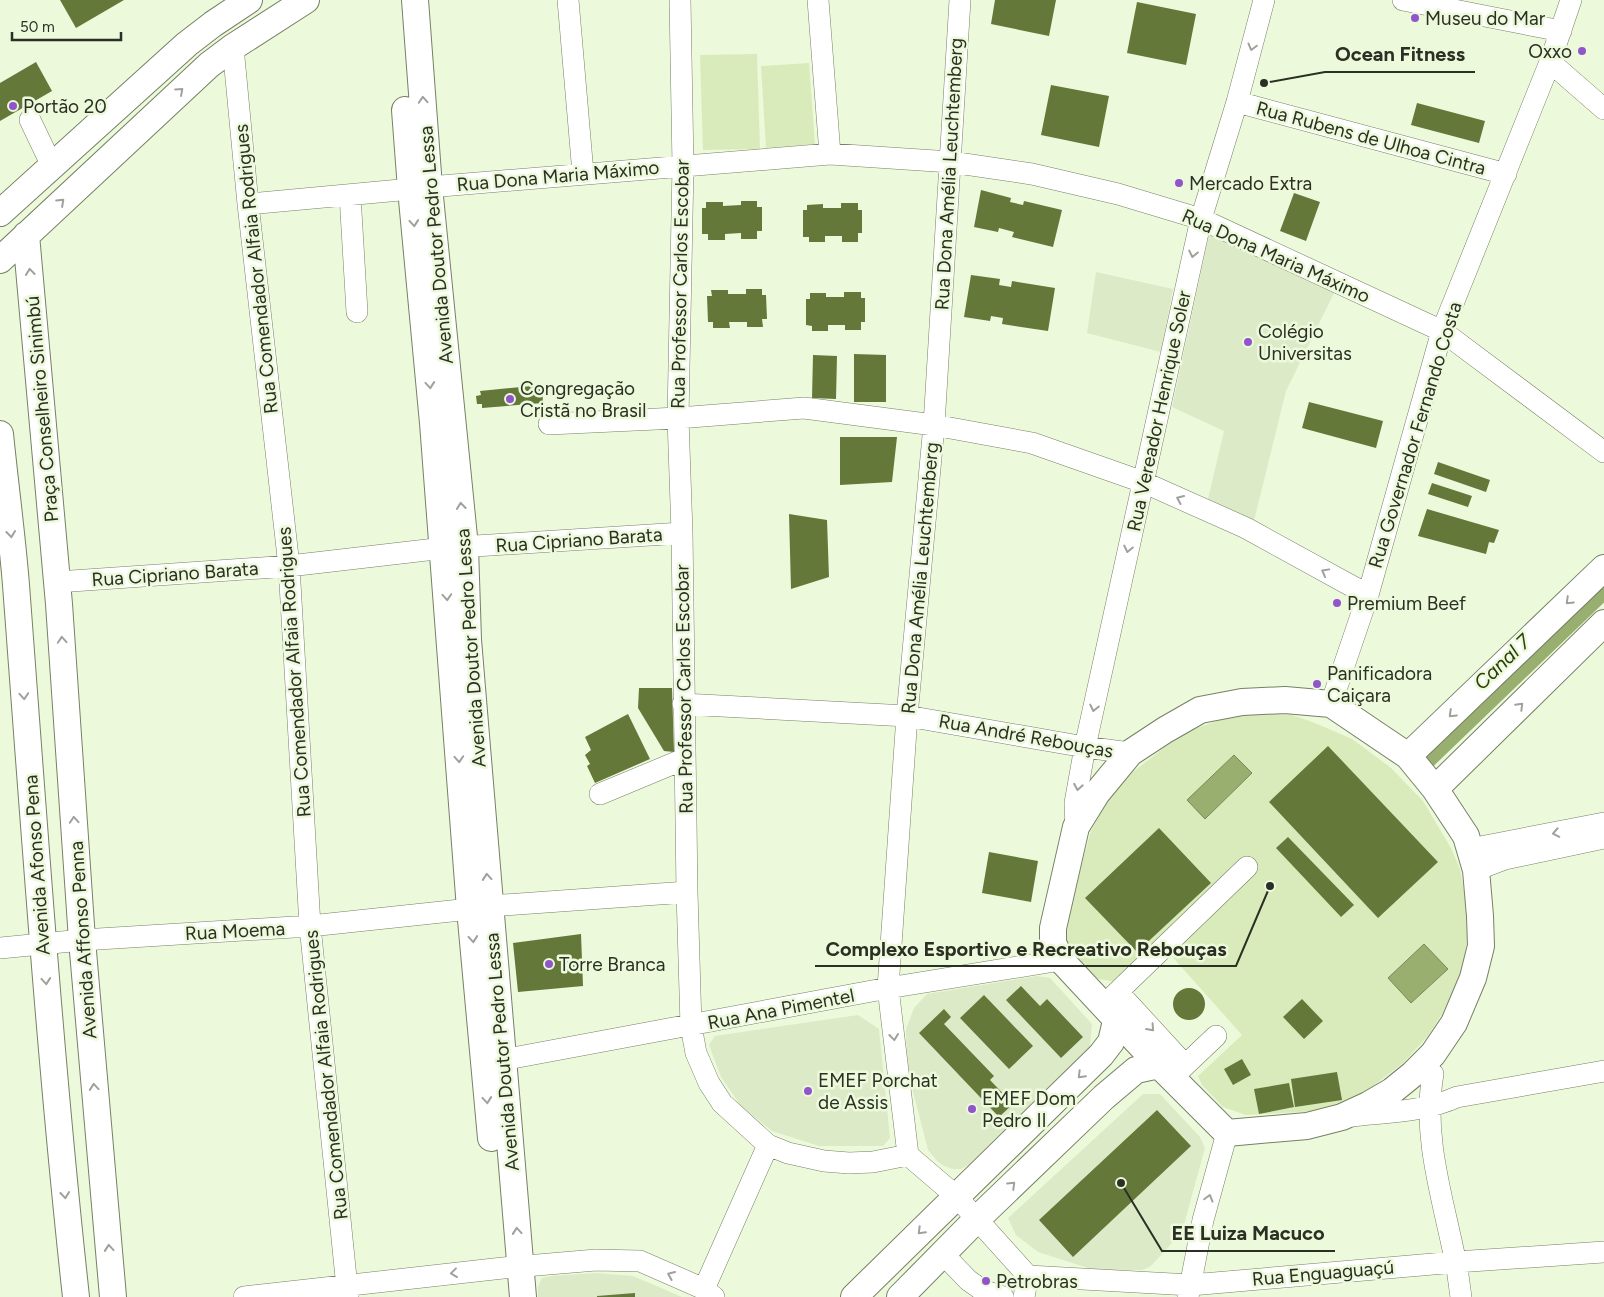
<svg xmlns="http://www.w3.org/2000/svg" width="1604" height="1297" viewBox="0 0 1604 1297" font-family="Figtree,sans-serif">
<rect width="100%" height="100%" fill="#edf9db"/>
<path fill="#ddeac7" d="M1209 235 1334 293 1286 391 1254 521 1208 499 1224 431 1172 407Z
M1096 272 1173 289 1161 352 1087 333Z
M1037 976 1050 978 1092 1024 1090 1047 970 1164 961 1169H953L944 1166 937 1161 928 1150 907 1068 906 1029 914 1008 927 994Z
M858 1015 879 1029 890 1138 883 1146H819L772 1131 741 1106 721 1077 709 1045 715 1036Z
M1143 1094H1160L1200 1137 1205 1148 1182 1232 1151 1266 1142 1270H1094L1038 1252 1016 1235 1008 1218Z
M595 1273 633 1276 682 1297H538V1287L542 1278 551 1276Z"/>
<path fill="#d9ebbb" d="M757 54 760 149 703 150 700 55Z
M809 63 815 144 766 148 761 66Z
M1260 713 1292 715 1315 723 1352 739 1390 767 1423 801 1451 848 1460 869 1470 925 1461 975 1442 1014 1427 1037 1403 1063 1361 1095 1339 1105 1316 1111 1246 1115 1223 1107 1202 1085 1198 1076 1242 1035 1161 944 1116 982 1094 978 1067 945 1063 935 1072 897 1091 831 1105 805 1120 782 1165 747 1188 731 1232 716Z"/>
<path fill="#99af6f" stroke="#788958" d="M1234 755 1252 773 1205 819 1187 800Z
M1424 944 1448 969 1411 1003 1388 978Z"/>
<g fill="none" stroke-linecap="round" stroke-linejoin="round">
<path stroke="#99af6f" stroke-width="15" d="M1429 760 1604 592"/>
</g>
<path fill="#637839" d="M60 0H124L76 28Z
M995 0H1056L1049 36 991 24Z
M1137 2 1196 14 1186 65 1127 53Z
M36 62 52 91 0 121V83Z
M1051 85 1109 96 1099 147 1041 135Z
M1417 103 1485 121 1479 143 1411 125Z
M981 190 1011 198 1010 202 1023 205 1024 201 1062 210 1053 247 1012 237 1014 232 999 228 998 232 974 227Z
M1294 193 1320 202 1306 241 1280 231Z
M741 201H757V207H762V231H757V239H741V233L725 234V240H708V234H702V208H706V202H723V206L741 205Z
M841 203H858V210H862V233H858V242H842V236H825V242H809V237H803V210H807V205L823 204V208H841Z
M971 275 1000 279 999 285 1011 287 1012 281 1055 288 1048 331 1002 324 1003 318 991 316 990 321 964 317Z
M746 289H762V295H766L767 319H762L763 327H747V322H729L730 328H713V322H708L707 296H712L711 290H728V294H746Z
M844 292H861V298H865V322H861V330H845V325H828V331H812V326L806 325V299H810V293H826V297H844Z
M854 354 886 355V402H854Z
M813 355 837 356 836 399 812 398Z
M542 385 543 403 482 408V404H477L476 396 481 395 480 391Z
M1309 402 1383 421 1376 448 1302 428Z
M840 437H897L892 482 840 485Z
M1438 462 1490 480 1486 492 1434 474Z
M1432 483 1472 496 1468 507 1428 494Z
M1427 509 1499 530 1494 543 1489 542 1486 554 1418 536Z
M789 514 827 520 829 577 791 589Z
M639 688H672L674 752 664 751 638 708Z
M628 714 650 759 595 783 587 766 590 764 585 755 591 750 585 737Z
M1328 746 1438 862 1378 918 1269 802Z
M1159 828 1211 883 1137 952 1085 898Z
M1288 837 1354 905 1341 917 1276 848Z
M989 852 1038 861 1031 902 982 893Z
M581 934 583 986 518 992 513 943Z
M1021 986 1040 1006 1047 999 1083 1037 1061 1058 1006 1000Z
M1173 1004a16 16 0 1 1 32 0a16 16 0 1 1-32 0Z
M984 995 1033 1046 1009 1069 960 1018Z
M1302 999 1323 1021 1304 1039 1283 1017Z
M944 1009 951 1017 944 1024 994 1076 990 1080 1013 1104 999 1117 919 1033Z
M1242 1059 1251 1075 1233 1085 1224 1069Z
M1337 1072 1342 1100 1295 1107 1291 1079Z
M1289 1083 1294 1107 1259 1114 1254 1089Z
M1157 1110 1191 1146 1073 1257 1039 1220Z
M635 1293V1297H597V1296Z"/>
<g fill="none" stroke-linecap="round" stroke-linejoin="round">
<defs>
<path id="minor" d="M568 0 583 173
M680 0 683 166 678 418 682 533 687 892 691 1026 696 1053 709 1083 722 1103 768 1145 788 1153 824 1161 849 1163 873 1162 908 1155
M818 0 830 154
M1403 0 1561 31
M233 47 248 204 289 566 310 926 348 1297
M1550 62 1604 109
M1237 102 1506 174
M30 120 52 166
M429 187 830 154 951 162 1032 174 1118 194 1201 219 1442 331 1604 452
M350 195 357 312
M248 204 411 189
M549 424 678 418 804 408 934 425 1032 443 1143 482 1246 528 1368 595
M57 582 289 566 444 548 682 533
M683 704 907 716 1085 747 1130 753
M1331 704 1368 595 1442 331 1550 62 1571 0
M600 794 684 759
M1076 827 1075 803 1085 747 1201 219 1237 102 1264 0
M1470 849 1604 823
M1476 870 1505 859 1604 838
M490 906 687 892
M0 948 82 940 310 926 470 909
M1118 992 1185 1065
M1103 1006 1247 867
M502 1060 888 988 1061 960
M1433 1074C1422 1136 1443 1199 1455 1259 1458 1271 1459 1284 1461 1297
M1175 1075 1216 1036
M1352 1116C1388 1112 1424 1112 1457 1097L1604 1071
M908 1155 888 988 907 716 934 425 960 0
M908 1155 956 1196 1028 1276 1191 1285 1456 1262 1604 1252
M943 1254 968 1280 982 1290 1003 1297
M704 1289 768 1145
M244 1297 503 1268 596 1260 640 1261 704 1289 714 1297
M1024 1297 1028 1276
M1188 1297 1203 1220 1227 1133"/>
<path id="major" d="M415 0 429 187 465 547 468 640 523 1297
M405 110 411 189 433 423 470 909 491 1138
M0 213 187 44 213 24 249 0
M26 235 59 604 82 940 113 1297
M0 260 209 65 233 47 306 0
M0 434C5 484 12 535 16 585 34 823 50 1060 76 1297
M1285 700 1331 704 1408 756 1435 789 1466 836 1476 870 1480 916 1481 946 1473 978 1454 1023 1433 1054 1413 1074 1392 1091 1368 1105 1342 1117 1307 1126 1227 1133 1159 1065 1061 960 1053 943V928L1076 827 1097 793 1130 753 1165 730 1200 710 1242 702Z
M1408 756 1604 568
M1435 789 1604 623
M854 1297 1101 1055 1111 1042 1116 1021
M900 1297 977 1219 1104 1097 1136 1070 1159 1065"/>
</defs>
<use href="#minor" stroke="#768065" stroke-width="22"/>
<use href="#major" stroke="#768065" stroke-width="28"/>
<use href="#minor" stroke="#fff" stroke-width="21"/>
<use href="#major" stroke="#fff" stroke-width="26"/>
</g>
<defs><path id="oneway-chevron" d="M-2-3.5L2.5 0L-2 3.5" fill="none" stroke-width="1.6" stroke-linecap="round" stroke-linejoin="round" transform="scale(1.25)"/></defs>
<g stroke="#a0a19c">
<use href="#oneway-chevron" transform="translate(1252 47) rotate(105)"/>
<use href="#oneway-chevron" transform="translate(180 91) rotate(-42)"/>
<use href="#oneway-chevron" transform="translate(423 100) rotate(-94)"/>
<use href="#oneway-chevron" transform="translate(61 202) rotate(-43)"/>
<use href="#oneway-chevron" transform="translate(414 223) rotate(85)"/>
<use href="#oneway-chevron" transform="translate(1193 254) rotate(102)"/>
<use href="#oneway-chevron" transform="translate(30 272) rotate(-96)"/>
<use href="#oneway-chevron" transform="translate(430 385) rotate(85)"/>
<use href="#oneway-chevron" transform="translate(1180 499) rotate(-156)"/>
<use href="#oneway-chevron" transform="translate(461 506) rotate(-96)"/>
<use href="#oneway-chevron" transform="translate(11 534) rotate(84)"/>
<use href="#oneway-chevron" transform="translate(1128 549) rotate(102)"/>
<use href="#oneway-chevron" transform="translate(1325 572) rotate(-151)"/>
<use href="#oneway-chevron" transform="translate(447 597) rotate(86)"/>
<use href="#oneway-chevron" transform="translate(1569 601) rotate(136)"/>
<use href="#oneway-chevron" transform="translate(62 640) rotate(-94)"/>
<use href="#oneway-chevron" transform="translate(24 696) rotate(86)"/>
<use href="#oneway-chevron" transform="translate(1520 706) rotate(-45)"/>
<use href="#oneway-chevron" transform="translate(1094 708) rotate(102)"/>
<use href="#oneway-chevron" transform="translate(1452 714) rotate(136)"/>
<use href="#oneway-chevron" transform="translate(459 759) rotate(86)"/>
<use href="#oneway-chevron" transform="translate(1078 787) rotate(100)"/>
<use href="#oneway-chevron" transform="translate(74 820) rotate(-94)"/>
<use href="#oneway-chevron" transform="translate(1556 833) rotate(169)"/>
<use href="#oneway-chevron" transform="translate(487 877) rotate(-95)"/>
<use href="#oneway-chevron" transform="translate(473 939) rotate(85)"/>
<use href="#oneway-chevron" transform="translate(46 981) rotate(85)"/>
<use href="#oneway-chevron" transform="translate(1151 1028) rotate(48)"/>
<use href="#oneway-chevron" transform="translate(894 1037) rotate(83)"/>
<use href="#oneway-chevron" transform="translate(1081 1075) rotate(135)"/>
<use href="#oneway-chevron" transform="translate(94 1087) rotate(-95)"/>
<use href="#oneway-chevron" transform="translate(487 1100) rotate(85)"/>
<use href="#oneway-chevron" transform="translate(1012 1185) rotate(-44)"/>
<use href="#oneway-chevron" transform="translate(65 1195) rotate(84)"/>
<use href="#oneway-chevron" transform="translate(1209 1198) rotate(-74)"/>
<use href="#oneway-chevron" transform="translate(517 1231) rotate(-95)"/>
<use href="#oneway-chevron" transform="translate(921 1231) rotate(135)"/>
<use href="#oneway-chevron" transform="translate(109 1248) rotate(-95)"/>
<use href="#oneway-chevron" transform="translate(454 1273) rotate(173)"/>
<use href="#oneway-chevron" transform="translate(671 1275) rotate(-157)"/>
</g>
<g fill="#9054cb" stroke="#edf9db" stroke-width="2">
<circle cx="1415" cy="18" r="5"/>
<circle cx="1582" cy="51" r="5"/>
<circle cx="13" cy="106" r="5"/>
<circle cx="1179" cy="183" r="5"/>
<circle cx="1248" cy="342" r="5"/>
<circle cx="510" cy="399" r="5"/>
<circle cx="1337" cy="603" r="5"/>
<circle cx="1317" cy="684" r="5"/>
<circle cx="549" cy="964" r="5"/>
<circle cx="808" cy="1091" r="5"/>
<circle cx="972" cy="1109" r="5"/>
<circle cx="986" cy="1281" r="5"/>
</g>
<g text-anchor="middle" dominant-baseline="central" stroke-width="5" stroke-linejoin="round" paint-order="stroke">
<g font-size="19" fill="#2b2f24" stroke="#edf9db" text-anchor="start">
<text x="1425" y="18">Museu do Mar</text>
<text x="1572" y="51" text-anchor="end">Oxxo</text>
<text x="23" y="106">Portão 20</text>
<text x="1189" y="183">Mercado Extra</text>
<text x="1258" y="331">Colégio<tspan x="1258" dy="22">Universitas</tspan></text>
<text x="520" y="388">Congregação<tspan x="520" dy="22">Cristã no Brasil</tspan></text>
<text x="1347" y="603">Premium Beef</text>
<text x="1327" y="673">Panificadora<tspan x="1327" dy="22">Caiçara</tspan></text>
<text x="559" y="964">Torre Branca</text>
<text x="818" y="1080">EMEF Porchat<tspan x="818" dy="22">de Assis</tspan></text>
<text x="982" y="1098">EMEF Dom<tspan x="982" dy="22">Pedro II</tspan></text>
<text x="996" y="1281">Petrobras</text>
</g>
<g font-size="19" fill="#2b2f24" stroke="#edf9db">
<text transform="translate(1371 138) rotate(15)">Rua Rubens de Ulhoa Cintra</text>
<text transform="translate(949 174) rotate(-87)">Rua Dona Amélia Leuchtemberg</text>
<text transform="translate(558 176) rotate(-5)">Rua Dona Maria Máximo</text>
<text transform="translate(436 245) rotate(-95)">Avenida Doutor Pedro Lessa</text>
<text transform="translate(1276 256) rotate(24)">Rua Dona Maria Máximo</text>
<text transform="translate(256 269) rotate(-96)">Rua Comendador Alfaia Rodrigues</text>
<text transform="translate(680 284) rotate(-89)">Rua Professor Carlos Escobar</text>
<text transform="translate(42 409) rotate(-95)">Praça Conselheiro Sinimbú</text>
<text transform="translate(1159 411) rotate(-78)">Rua Vereador Henrique Soler</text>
<text transform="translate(1415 435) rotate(-73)">Rua Governador Fernando Costa</text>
<text transform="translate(579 540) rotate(-4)">Rua Cipriano Barata</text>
<text transform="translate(175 574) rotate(-4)">Rua Cipriano Barata</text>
<text transform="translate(920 578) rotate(-85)">Rua Dona Amélia Leuchtemberg</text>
<text transform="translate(471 648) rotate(-94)">Avenida Doutor Pedro Lessa</text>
<text transform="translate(294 672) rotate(-94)">Rua Comendador Alfaia Rodrigues</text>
<text transform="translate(684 689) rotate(-91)">Rua Professor Carlos Escobar</text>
<text transform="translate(1026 736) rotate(10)">Rua André Rebouças</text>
<text transform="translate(37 865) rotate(-94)">Avenida Afonso Pena</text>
<text transform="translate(235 931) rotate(-3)">Rua Moema</text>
<text transform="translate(83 940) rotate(-94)">Avenida Affonso Penna</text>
<text transform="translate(781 1009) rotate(-11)">Rua Ana Pimentel</text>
<text transform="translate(502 1052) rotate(-95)">Avenida Doutor Pedro Lessa</text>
<text transform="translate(326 1075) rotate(-96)">Rua Comendador Alfaia Rodrigues</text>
<text transform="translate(1323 1273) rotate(-5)">Rua Enguaguaçú</text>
</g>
<g font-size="20" font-style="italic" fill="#2d3c0b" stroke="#edf9db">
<text transform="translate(1502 662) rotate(-44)">Canal 7</text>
</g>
</g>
<path fill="none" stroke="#2b2f24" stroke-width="2" d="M1264 83L1325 72H1475M1270 886L1236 966H815M1121 1183L1162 1251H1335"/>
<g fill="#2b2f24" stroke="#edf9db" stroke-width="2">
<circle cx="1264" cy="83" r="5"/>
<circle cx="1270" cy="886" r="5"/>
<circle cx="1121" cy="1183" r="5"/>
</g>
<g font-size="20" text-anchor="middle" font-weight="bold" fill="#2b2f24" stroke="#edf9db" stroke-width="5" stroke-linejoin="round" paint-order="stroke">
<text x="1400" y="61">Ocean Fitness</text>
<text x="1026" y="956">Complexo Esportivo e Recreativo Rebouças</text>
<text x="1248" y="1240">EE Luiza Macuco</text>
</g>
<path d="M12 32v8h109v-8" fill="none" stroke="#2b2f24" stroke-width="2.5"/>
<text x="20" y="32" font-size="15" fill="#2b2f24" stroke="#edf9db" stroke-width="4" paint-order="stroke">50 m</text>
</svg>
